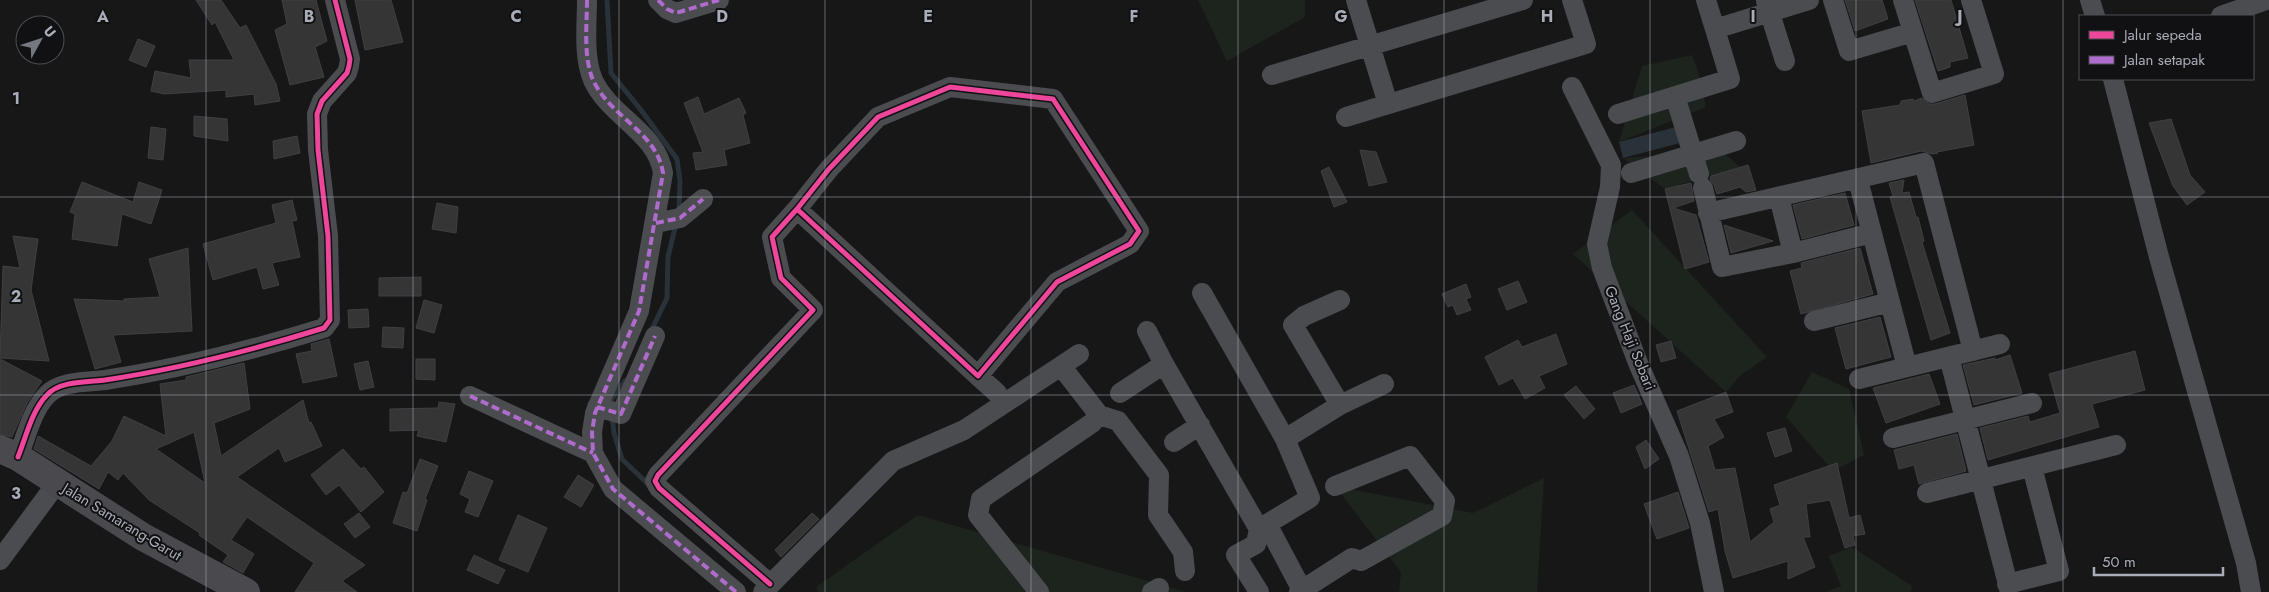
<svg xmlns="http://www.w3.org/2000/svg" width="2269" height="592" viewBox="0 0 2269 592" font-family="Jost,sans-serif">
<rect width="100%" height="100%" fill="#171717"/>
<path fill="#1d241e" d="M1198 0H1305V17L1227 61Z
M1692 55 1697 67 1706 107 1619 142 1642 66Z
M1723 152 1740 167 1665 189 1623 158Z
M1632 210 1767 357 1741 375 1726 392 1573 254Z
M1812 372 1849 389 1864 455 1833 471 1786 417Z
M1544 478 1537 592H1399L1401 572 1335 486 1473 513Z
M918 515 1186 592H818L816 587Z
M1852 547 1912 586 1911 592H1826L1841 586 1829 556Z"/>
<path fill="#2a3239" d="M1676 127 1680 143 1623 158 1619 142Z"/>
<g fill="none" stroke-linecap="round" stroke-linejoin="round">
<path stroke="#2a3239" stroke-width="5" d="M607 0 611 73 641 110 677 159 680 181 679 211
M651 331 667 298 668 257 676 224
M611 405V400L625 381
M612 416 614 433 622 459 649 485"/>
</g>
<path fill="#353536" stroke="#3f4043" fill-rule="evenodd" d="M196 0H221L240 28 246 25 276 84 280 101 255 105 254 94 226 97V90L164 94 151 91 155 71 191 78 189 60H234L215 22 212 25Z
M282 0H316L327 41 315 47 324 77 290 85 275 30 287 24Z
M355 0H391L403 42 365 50Z
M1845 0H1882L1888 19 1855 31Z
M1915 0H1951L1968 58 1950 62V67L1938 71Z
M138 39 155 46 146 67 129 60Z
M1965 95 1974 145 1937 152 1938 153 1932 154 1921 151 1871 163 1862 111 1900 105 1901 101 1913 99 1914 101 1922 98 1929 104H1935Z
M698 97 704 114 739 98 746 113 743 115 750 143 724 150 727 165 696 170 693 153 703 152 684 103Z
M194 116 227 119 228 141 194 136Z
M2171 119 2190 175 2205 192 2187 205 2173 186 2149 123Z
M151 127 166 129 163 160 148 158Z
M297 136 300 153 274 159 273 141Z
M1360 150 1376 152 1387 182 1369 186Z
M1748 165 1756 190 1746 192 1740 187 1717 194 1714 185 1710 179 1711 176Z
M1329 167 1347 202 1334 207 1321 171Z
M1904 180 1902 193 1909 192 1916 217H1918L1924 241 1922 242 1950 333 1931 340 1890 197 1893 196 1889 183Z
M82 182 133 202 139 182 162 190 151 224 122 214 117 246 72 239 75 214 70 212Z
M1691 183 1694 201 1673 208 1696 215 1709 262 1685 269 1665 189Z
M1845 193 1854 225 1802 239 1793 205Z
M292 200 297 220 292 221 300 257 272 263 279 285 263 289 257 267 213 280 203 244 276 223 272 205Z
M437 203 458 207 456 233 432 229Z
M1724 225 1773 241 1731 253Z
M13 236 38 239 31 290 49 361 0 358 3 266 20 268Z
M188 248 192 331 113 335 121 362 95 369 74 299 124 301V299L160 297 149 259Z
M1860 248 1873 294 1801 314 1790 271 1802 268 1801 263Z
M421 277V296H379V278Z
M1518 281 1527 302 1507 310 1498 289Z
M1466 284 1471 297 1466 299 1471 310 1457 315 1453 305 1448 307 1442 294Z
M424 300 442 305 434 333 416 328Z
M368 309 369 327 349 328 348 310Z
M1880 317 1891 357 1846 369 1835 328Z
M383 327 404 328 403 348 382 347Z
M1556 334 1567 364 1539 376 1545 388 1525 399 1513 378 1499 385 1485 357 1518 340 1522 347Z
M329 339 337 376 303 383 296 354 312 351 311 344Z
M1671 341 1676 358 1661 362 1656 345Z
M2135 351 2145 390 2092 404 2099 427 1988 460 1980 428 2028 416 2030 422 2060 413 2049 374Z
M2010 355 2022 393 1974 405 1963 365 1995 358V360Z
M0 359 42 381 27 403 12 437 0 434Z
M416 359H435V380L416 379Z
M368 361 374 387 360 390 354 364Z
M244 363 250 409 214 423 221 456 303 400 309 423 311 422 322 446 285 462 279 448 237 477 365 565 342 581 357 592H295L314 563 247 517 231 540 254 554 243 573 223 562 228 555 199 535 200 533 149 500 123 473 118 480 108 472 99 489 34 449 38 436 91 466 112 441 124 416 166 436 160 384 186 380V377ZM194 432 205 483 156 449Z
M1929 374 1940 404 1886 423 1873 388Z
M1634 385 1642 404 1621 413 1613 393Z
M1576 386 1595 409 1584 419 1564 395Z
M1726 392 1733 412 1714 419 1724 437 1708 446 1715 470 1735 468 1750 542 1774 522 1770 509 1780 505 1774 485 1837 463 1849 518 1860 515 1865 534 1853 536 1855 545 1845 548 1830 500 1806 504 1810 537H1803L1815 567 1788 579V561L1733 578 1725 551 1718 509 1709 512 1677 411Z
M439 402 455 404 446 442 417 436 419 430 390 431V409L438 408Z
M1785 428 1792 451 1775 457 1767 433Z
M1957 434 1966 471 1919 484 1914 465 1899 469 1894 450Z
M1646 440 1659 459 1645 469 1636 447Z
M343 449 361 469 364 467 384 492 361 512 339 485 326 495 311 475Z
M420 459 438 466 425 499 427 500 417 531 393 523 403 492 407 493Z
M469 471 493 481 478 517 465 512 470 499 460 494Z
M578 475 594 485 581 507 564 497Z
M1678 492 1689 528 1657 539 1644 504Z
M359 513 370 527 355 538 344 524Z
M812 513 819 519 781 557 775 550Z
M518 515 547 528 528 572 499 560Z
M474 555 505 570 498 584 467 570Z"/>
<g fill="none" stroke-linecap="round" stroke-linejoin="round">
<path stroke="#4b4c50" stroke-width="20" d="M587 0C587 25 583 56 593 80 610 117 657 132 663 173L639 311 595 413 592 432 593 453 613 489 736 592
M658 0 667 9 676 13 719 0
M1356 0 1388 104
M1706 0 1715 29 1809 0
M1833 0 1849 51 1913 32
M1903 0 1932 93 1994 74 1971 0
M2090 0 2095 16
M1766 1 1785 61
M2221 16 2266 0
M1272 75 1523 0
M2113 79 2159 257 2246 563 2251 592
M1572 87 1611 165 1610 187 1597 244 1602 268 1638 363 1679 456 1700 523 1714 592
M1675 96 1699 174
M1618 114 1730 79 1715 29
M1346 117 1586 44 1572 0
M1631 173 1736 141
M1858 180 1907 367
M1703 188 1722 267 1793 253 1872 233
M1779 197 1793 253
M1708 213 1924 163 1973 351
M656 223 680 218 703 199
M1202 293 1285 439 1310 498 1267 524 1303 592
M1814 321 1890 302
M1147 331 1164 364 1259 529
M1949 357 2010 592
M1061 366 1079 354
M978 376 997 393
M1859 379 2000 344
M1120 393 1164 364
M470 396 593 453
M1340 405 1293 325 1304 316 1340 300
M597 407 621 414 655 336
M1893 438 2032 403
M1285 439 1340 405 1384 384
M1174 442 1200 425
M18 457C26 437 32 410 47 395 59 381 87 382 105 380 178 369 253 350 324 328L330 320 328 236 318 150 317 114 322 101 347 73 349 66 350 59 335 0
M1927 493 2116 445
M0 560 57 483
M770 584 659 488 655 481 658 475 813 310 781 278 772 237 797 209 978 376 1057 282 1130 244 1139 231 1053 99 950 87 878 117 829 169 797 209
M2007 584 2059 571 2032 467
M763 592 893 461 964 430 1061 366 1099 415 1118 421 1159 475 1158 515 1183 552 1185 571
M1039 592 978 515 981 499 1092 423 1099 415
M1152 592 1159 588
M1259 592 1236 555 1256 544 1259 529 1267 524
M1299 592 1352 558 1361 561 1442 516 1445 501 1410 456 1335 486"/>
<path stroke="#4a4a4e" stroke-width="28" d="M0 449 18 457 143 537 246 592"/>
<path stroke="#b06ccc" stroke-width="4" stroke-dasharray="8 4" stroke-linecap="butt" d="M587 0C587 25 583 56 593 80 610 117 657 132 663 173L639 311 595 413 592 432 593 453 613 489 736 592
M658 0 667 9 676 13 719 0
M656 223 680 218 703 199
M470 396 593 453
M597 407 621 414 655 336"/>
<defs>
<path id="cycleway" d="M18 457C26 437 32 410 47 395 59 381 87 382 105 380 178 369 253 350 324 328L330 320 328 236 318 150 317 114 322 101 347 73 349 66 350 59 335 0
M770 584 659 488 655 481 658 475 813 310 781 278 772 237 797 209 978 376 1057 282 1130 244 1139 231 1053 99 950 87 878 117 829 169 797 209"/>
</defs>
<use href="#cycleway" stroke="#111113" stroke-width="8"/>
<use href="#cycleway" stroke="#ed469a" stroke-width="5"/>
</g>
<path fill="none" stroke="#a8adb8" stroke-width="1" stroke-opacity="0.55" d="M206 0V592M413 0V592M619 0V592M825 0V592M1031 0V592M1238 0V592M1444 0V592M1650 0V592M1856 0V592M2063 0V592M0 197H2269M0 395H2269"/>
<g text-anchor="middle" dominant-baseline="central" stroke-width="4" stroke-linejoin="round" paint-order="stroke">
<g font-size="15" fill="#a8adb8" stroke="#111113">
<text transform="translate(1630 338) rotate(68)">Gang Haji Sobari</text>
<text transform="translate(122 522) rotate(31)">Jalan Samarang-Garut</text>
</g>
</g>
<g font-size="16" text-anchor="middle" font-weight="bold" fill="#a8adb8" stroke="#111113" stroke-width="4" stroke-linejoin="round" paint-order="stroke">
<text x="103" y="22">A</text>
<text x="309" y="22">B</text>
<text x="516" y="22">C</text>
<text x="722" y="22">D</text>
<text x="928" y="22">E</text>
<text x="1134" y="22">F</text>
<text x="1341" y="22">G</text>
<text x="1547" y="22">H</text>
<text x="1753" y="22">I</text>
<text x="1960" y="22">J</text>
<text x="16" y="104">1</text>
<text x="16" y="302">2</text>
<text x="16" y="499">3</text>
</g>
<rect x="2079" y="15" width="175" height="65" fill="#111113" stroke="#4d4f55"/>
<rect x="2089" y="31" width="25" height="8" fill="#ed469a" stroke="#4d4f55"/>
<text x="2124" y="40" font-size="15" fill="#a8adb8">Jalur sepeda</text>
<rect x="2089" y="56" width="25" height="8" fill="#b06ccc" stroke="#4d4f55"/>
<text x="2124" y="65" font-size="15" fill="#a8adb8">Jalan setapak</text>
<g transform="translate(40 40) rotate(50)"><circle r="24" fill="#111113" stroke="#4d4f55"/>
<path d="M0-4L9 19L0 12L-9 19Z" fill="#757880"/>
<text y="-8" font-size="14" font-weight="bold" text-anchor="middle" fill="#a8adb8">U</text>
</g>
<path d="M2094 567v8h129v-8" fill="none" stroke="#a8adb8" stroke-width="2.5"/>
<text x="2102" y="567" font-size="15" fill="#a8adb8" stroke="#111113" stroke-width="4" paint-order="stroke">50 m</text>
</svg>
